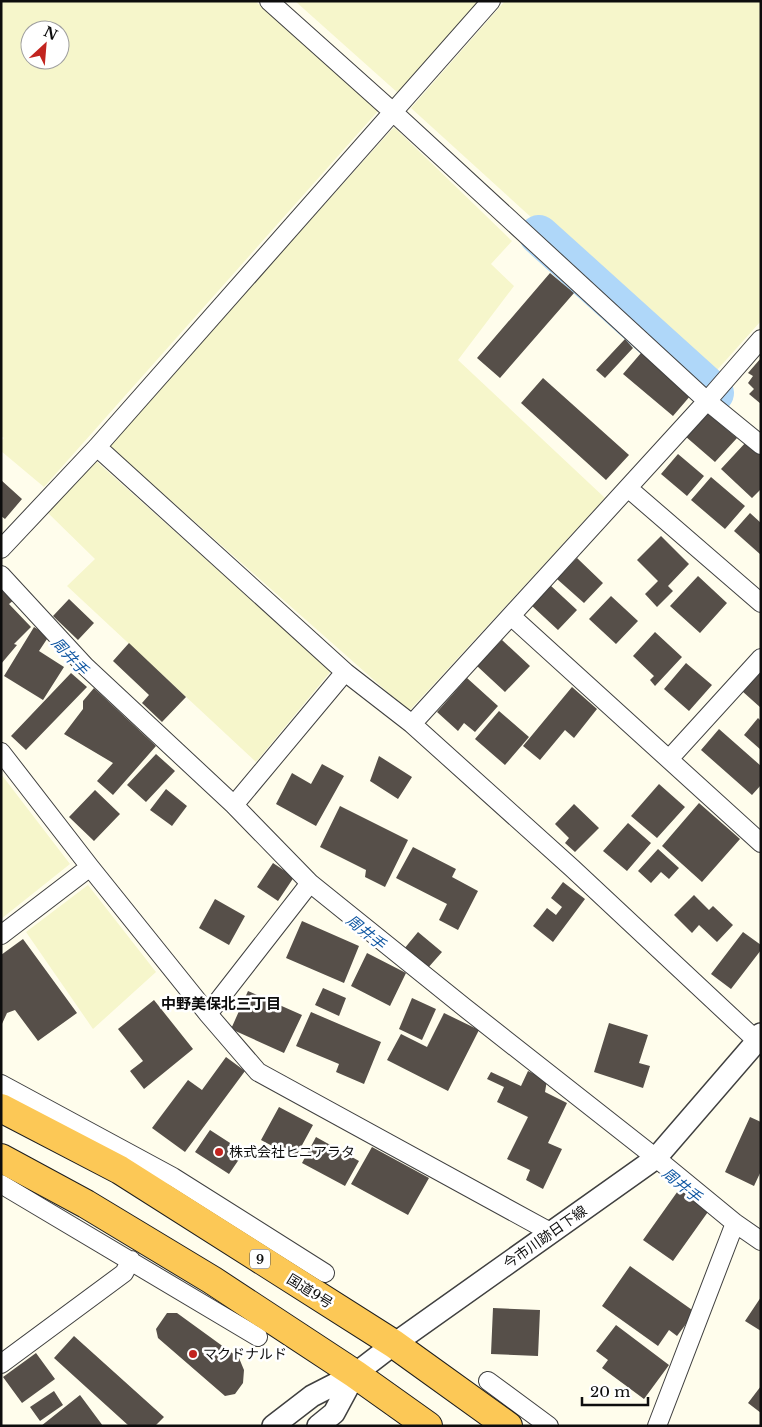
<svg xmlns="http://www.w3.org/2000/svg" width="762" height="1427" viewBox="0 0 762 1427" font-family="'Libre Baskerville','Noto Sans JP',serif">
<rect width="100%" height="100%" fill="#fffdec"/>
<path fill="#f6f6cb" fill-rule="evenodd" d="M1 1H255L378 111 44 487 1 451V441L4 438 1 436ZM30 30H60V60H30Z
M295 1H479L398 93Z
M505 1H761V321L709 379 411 108Z
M394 127 512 241 491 264 514 286 458 360 605 498 409 711 108 445Z
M96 461 331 671 256 762 67 586 95 559 47 512Z
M1 774 70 864 1 919Z
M88 885 156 972 93 1029 26 932Z"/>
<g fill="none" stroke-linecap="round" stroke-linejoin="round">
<path stroke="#afd7f9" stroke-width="40" d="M539 235 714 393"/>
</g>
<path fill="#564f49" d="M550 273 574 293 500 378 477 358Z
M625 339 633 348 605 378 596 370Z
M641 353 691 395 673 416 623 374Z
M761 358V404L749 394 754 389 748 383 753 376 748 373Z
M543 378 629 455 606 480 521 403Z
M706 412 737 438 715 462 685 436Z
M747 441 761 454V489L752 498 721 469Z
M678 454 704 476 687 496 661 474Z
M711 477 745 506 725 529 691 500Z
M1 480 22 499 5 519 1 516Z
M750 513 761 523V555L734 531Z
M661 536 689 564 668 586 673 591 657 607 645 594 658 581 637 560Z
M577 558 603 583 584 603 557 579Z
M698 576 727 603 700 633 670 606Z
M1 585 15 599 9 604 31 627 14 644 17 645 1 664Z
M550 585 577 610 558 630 531 605Z
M611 596 638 621 616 644 589 619Z
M69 599 94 623 78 640 53 616Z
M34 627 49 636 39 651 64 667 43 700 4 676Z
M655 632 682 657 655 686 650 680 654 676 633 656Z
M502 640 530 666 505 692 477 666Z
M129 643 186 697 162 722 142 703 149 695 113 661Z
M686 663 712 685 689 711 664 689Z
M71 673 87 687 26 750 11 736Z
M758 673 761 675V708L742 691Z
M467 678 498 706 475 732 464 723 458 731 437 712Z
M572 687 597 709 574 738 565 730 540 760 523 746Z
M94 688 156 746 113 795 97 781 113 763 64 734 83 709V701Z
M499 711 529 737 505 765 475 739Z
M758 718 761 721V750L744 735Z
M719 729 761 766V785L752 795 701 750Z
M156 754 175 771 146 802 127 785Z
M379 756 412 777 398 799 370 781Z
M322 764 344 776 316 826 276 804 292 773 311 784Z
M659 784 685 807 657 838 631 816Z
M166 789 187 806 172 826 150 810Z
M95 790 120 814 94 841 69 817Z
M699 803 740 839 702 882 662 846Z
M574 804 599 828 575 852 565 843 569 838 555 824Z
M340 806 408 840 385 887 365 877 366 870 320 847Z
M628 823 651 843 627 871 603 851Z
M413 847 456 869 452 877 478 891 458 930 439 920 447 904 396 878Z
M658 849 679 868 669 879 661 872 651 883 638 871Z
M273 863 294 877 278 901 257 887Z
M563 882 585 899 553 942 533 926 547 908 556 915 562 907 551 898Z
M694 895 709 910 713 906 733 925 717 942 699 925 692 933 674 915Z
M215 899 245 916 229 945 199 928Z
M302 921 359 946 344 983 286 958Z
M418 932 442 952 427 969 404 949Z
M743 932 761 945V950L731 989 711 974Z
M23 939 77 1013 38 1041 15 1010 7 1013 1 1026V955Z
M367 953 406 973 390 1006 351 986Z
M323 988 346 998 339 1016 315 1005Z
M248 991 302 1015 284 1053 231 1029Z
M412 998 436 1009 422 1040 399 1029Z
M154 1000 193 1049 144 1089 130 1071 143 1061 118 1029Z
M311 1012 381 1042 364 1084 336 1072 339 1064 296 1046Z
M444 1013 479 1030 448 1091 387 1060 401 1034 427 1047Z
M609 1023 648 1035 639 1063 650 1066 643 1088 594 1072Z
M226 1057 245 1071 185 1152 152 1128 188 1080 202 1090Z
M528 1071 547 1080 545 1092 567 1103 548 1143 562 1149 543 1189 526 1180 530 1170 507 1159 528 1117 497 1102 504 1087 487 1079 491 1072 521 1086Z
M279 1107 313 1125 295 1158 261 1140Z
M750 1117 761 1122V1171L754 1186 725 1172Z
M210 1130 244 1152 229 1174 195 1152Z
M316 1137 359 1161 345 1186 302 1163Z
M372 1147 429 1178 408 1215 351 1184Z
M680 1188 710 1209 673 1261 643 1240Z
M630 1266 695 1312 677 1336 669 1330 658 1346 602 1306Z
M761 1297V1331L745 1321Z
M493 1308 540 1310 538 1356 491 1354Z
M167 1313H177L239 1358 244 1370 243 1383 235 1394 225 1396 158 1338 156 1329Z
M616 1325 669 1365 644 1399 602 1368 608 1360 596 1351Z
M74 1336 164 1417 155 1426H129L54 1358Z
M36 1353 55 1379 22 1403 3 1377Z
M761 1386V1413L748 1403Z
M54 1391 63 1405 40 1421 30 1407Z
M80 1395 103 1426H41Z"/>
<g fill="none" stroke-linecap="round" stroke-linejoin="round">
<defs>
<path id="minor" d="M269 1 393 112 707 401 761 445
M97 447 345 672 234 805
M628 488 761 603
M1 549 97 447 491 1
M1 575 85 666 234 805 310 883 464 1007 656 1158 735 1223 761 1241
M511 616 761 843
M345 672 412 724
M1 752 90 867 208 1014 258 1072 552 1233
M669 759 761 658
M1 935 90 867
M208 1014 310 883
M757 1041 572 868 412 724 707 401 761 339
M1 1084 173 1177 325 1273
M1 1184 258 1337
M1 1364 124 1273 131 1260
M488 1381 549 1426
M657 1426 735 1223"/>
<path id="tertiary" d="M273 1426 312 1396 355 1374
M318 1426 334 1413 355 1374 394 1344 656 1158 757 1041 761 1034"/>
<path id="trunk" d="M1 1108 120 1170 394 1344 508 1426
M1 1158 86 1204 212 1280 355 1374 428 1426"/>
</defs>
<use href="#minor" stroke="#404040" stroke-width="20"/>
<use href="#tertiary" stroke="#404040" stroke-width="24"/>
<use href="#trunk" stroke="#1e1e1e" stroke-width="30"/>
<use href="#minor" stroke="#fff" stroke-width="18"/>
<use href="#tertiary" stroke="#fff" stroke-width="21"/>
<use href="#trunk" stroke="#fcc856" stroke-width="28"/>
</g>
<g fill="#c2241f" stroke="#fff" stroke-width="2">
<circle cx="219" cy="1152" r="5"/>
<circle cx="193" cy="1354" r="5"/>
</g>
<g text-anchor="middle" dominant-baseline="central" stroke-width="5" stroke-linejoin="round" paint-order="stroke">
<rect fill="#fff" stroke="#565656" stroke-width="1" x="250" y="1249.5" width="20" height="19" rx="4"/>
<g font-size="12" font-weight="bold" fill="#0d0d0d">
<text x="260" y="1259">9</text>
</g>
<g font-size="14" fill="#0d0d0d" stroke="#fff" text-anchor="start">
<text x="229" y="1152">株式会社ヒニアラタ</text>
<text x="203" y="1354">マクドナルド</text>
</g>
<g font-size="14" fill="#0d0d0d" stroke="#fff">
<text transform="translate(545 1237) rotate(-35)">今市川跡日下線</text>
<text transform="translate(310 1291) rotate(32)">国道9号</text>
</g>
<g font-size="15" font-style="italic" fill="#1158a3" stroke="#fff">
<text transform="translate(70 656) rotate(47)">周井手</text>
<text transform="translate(366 932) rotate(39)">周井手</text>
<text transform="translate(682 1185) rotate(39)">周井手</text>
</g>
<g font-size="15" font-weight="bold" fill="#0d0d0d" stroke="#fff">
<text x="221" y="1003">中野美保北三丁目</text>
</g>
</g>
<rect width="762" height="1427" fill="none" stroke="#0d0d0d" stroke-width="5"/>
<g transform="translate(45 45) rotate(26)"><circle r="24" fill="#ffffff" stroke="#9e9e9e"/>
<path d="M0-4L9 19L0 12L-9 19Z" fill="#c2241f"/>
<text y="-8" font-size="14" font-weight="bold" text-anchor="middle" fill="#0d0d0d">N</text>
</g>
<path d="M582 1397v8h66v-8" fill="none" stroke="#0d0d0d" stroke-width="2.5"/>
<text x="590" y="1397" font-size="15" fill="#0d0d0d" stroke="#ffffff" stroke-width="4" paint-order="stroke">20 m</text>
</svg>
